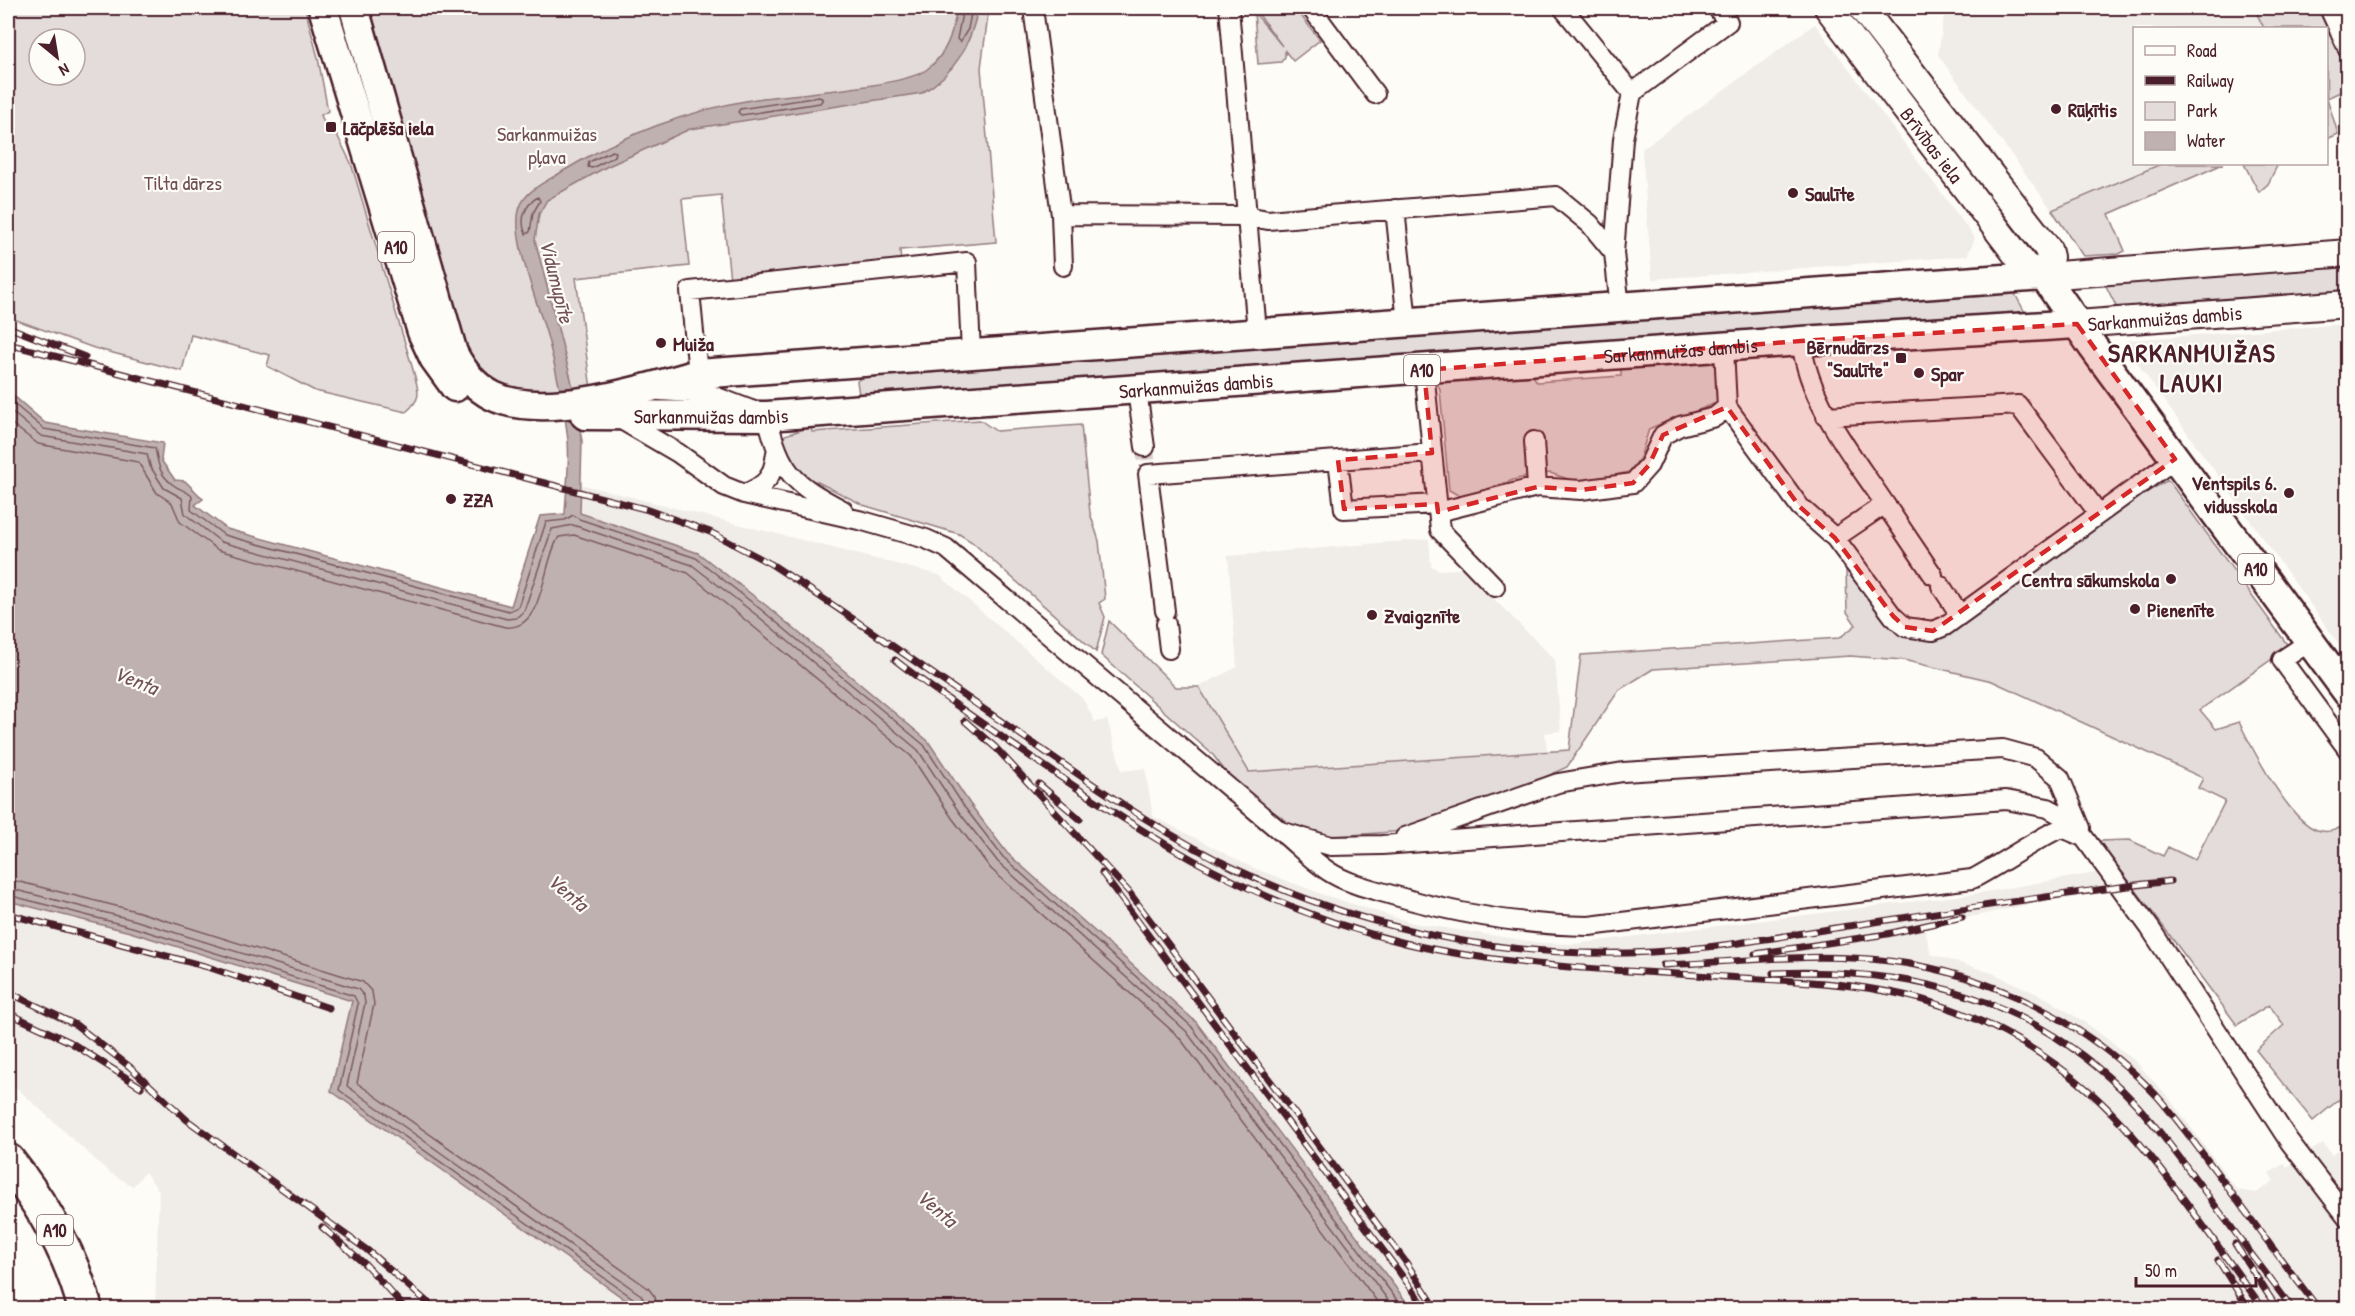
<svg xmlns="http://www.w3.org/2000/svg" width="2355" height="1316" viewBox="0 0 2355 1316" font-family="'Patrick Hand',sans-serif">
<rect width="100%" height="100%" fill="#fdfcf7"/>
<filter id="ink" filterUnits="userSpaceOnUse"><feTurbulence type="fractalNoise" baseFrequency=".0167" numOctaves="2"/><feDisplacementMap in="SourceGraphic" scale="12" xChannelSelector="R" yChannelSelector="G"/><feConvolveMatrix kernelMatrix="1 2 1 2 8 2 1 2 1" color-interpolation-filters="sRGB"/></filter>
<g filter="url(#ink)">
<path fill="#f0ece8" d="M1945 8H2254L2264 28H2134V164H2161L2052 210 1938 55Z
M1815 24 1975 238 1967 256 1652 279 1642 149Z
M2347 324 2348 641 2341 647 2125 346 2129 340Z
M576 483 939 575 1083 699 1095 722 1107 720 1122 771 1145 768 1153 816 1251 867 1324 895 1413 923 1541 943 1574 944 1973 894 2096 873 2105 888 1924 927 1931 954 1992 973 2048 999 2093 1028 2134 1060 2169 1098 2237 1190 2256 1193 2274 1181 2269 1173 2284 1164 2287 1167 2323 1143 2332 1155 2340 1148 2348 1157 2347 1308H1411L1196 1022 1007 853 970 804 698 553 578 513Z
M1429 539 1431 566 1439 570 1464 569 1555 660 1561 731 1545 733 1547 751 1249 772 1199 687 1237 667 1228 556Z
M8 901 130 932 352 1001 331 1091 637 1308H155L159 1191 145 1172 133 1186 110 1173 8 1080Z"/>
<path fill="#e3dcda" stroke="#967e82" stroke-width="1.5" fill-rule="evenodd" d="M8 8H305L318 58 328 111 321 115 329 136 336 133 351 163 414 373C419 393 422 398 406 412L315 391 267 366 270 355 191 335 182 371 94 348 8 317ZM39 39H75V75H39Z
M362 8H989L981 68 996 242 900 250 901 264 730 280 721 195 682 199 689 266 576 278 591 389 532 393 490 382 461 349Z
M1263 8H1295L1320 40 1293 61 1285 51V57L1281 62 1258 64 1254 12 1282 46 1257 12Z
M2254 8H2322L2347 64V89L2327 98 2338 134 2327 139 2326 28H2264Z
M2161 164H2223L2109 214 2125 251 2119 254 2083 256 2052 210Z
M2244 164H2278L2268 184 2259 192Z
M2347 259V292L2117 308 2102 278Z
M2009 283 2027 316 860 401 857 381 869 373Z
M1717 358 1718 402C1695 413 1671 418 1649 429L1640 458 1629 472 1580 483 1550 473 1516 479 1463 498 1449 490 1440 390 1437 382 1441 379 1531 372 1537 382 1621 376V364Z
M980 420 996 431 1081 425 1090 513 1099 541 1105 599 1099 603 1105 617 1096 652 972 542 959 534 863 505 816 481 817 487 793 468 782 444 785 435 811 427 812 432Z
M2168 480 2289 647 2200 710 2216 729 2239 722C2252 748 2289 821 2317 830 2329 834 2338 829 2347 824V1093L2313 1121 2256 1050 2284 1025 2269 1005 2237 1025 2099 841 2130 840 2163 856 2168 847 2195 860 2225 801 2198 788 2203 778 1992 681 1903 660 1850 656 1653 669 1619 690 1567 767 1532 783 1405 831 1337 836 1317 835 1295 827 1256 799 1226 772 1213 755 1101 655 1109 621 1176 687H1199L1249 772 1569 750 1581 655 1839 638 1856 625 1847 612 1846 569 1899 633 1945 635 2135 499Z"/>
<path fill="#c0b1b1" stroke="#91777b" stroke-width="1.5" d="M957 8H978C971 45 955 73 922 93L690 129 606 167 547 200 539 214 535 240 571 379 582 441 580 513 698 553 768 607 928 741 970 804 1007 853 1196 1022 1411 1308H637L331 1091 352 1001 130 932 8 901V391L45 423 163 443 161 460 175 480 185 481 203 499 195 505 227 529 511 606 540 516 565 514C566 490 570 465 568 441 565 409 557 374 549 343 541 309 509 238 520 207 526 189 551 179 565 170 622 135 690 110 756 99 791 94 902 87 926 70 947 55 953 32 957 8Z"/>
<g fill="none" stroke-linecap="round" stroke-linejoin="round">
<path stroke="#795961" stroke-width="1.5" d="M963 8 957 39 960 42 968 29 972 8
M819 97 823 99 820 103 741 115 738 112 740 109Z
M612 151 616 152 615 156 592 168 588 167 589 162Z
M538 197 540 201 533 213 530 232 526 234C519 221 525 204 538 197Z
M8 399 44 429 155 448C158 461 158 473 171 483 177 489 184 489 192 496L191 510 224 535 509 611 518 607 546 522 565 520 573 515 579 519 696 558 764 612 924 745 965 808 1003 857 1191 1026 1403 1308
M8 409 41 436 147 454 150 466 164 488 182 498 185 514 221 542 507 619 516 618 524 611 552 529 573 525 692 565 759 617 918 750 959 812 998 862 1186 1031 1394 1308
M8 421 38 444 138 462 157 493 172 503 180 522 218 550 505 627C545 632 542 561 559 537L574 535 688 573 911 756 952 818 991 869 1179 1037 1382 1308
M8 879 136 911 363 982 372 992 374 1004 357 1083 648 1288 655 1297 657 1308
M8 888 134 920 358 989 364 996 365 1003 347 1086 641 1295 648 1308
M8 895 132 927 354 996 358 1004 339 1090 637 1301 640 1308"/>
<path stroke="#d9d0ce" stroke-width="18" stroke-dasharray="18 9" stroke-linecap="butt" d="M1145 447 1146 460"/>
<defs>
<path id="street" d="M1033 8 1061 215 1063 266
M1229 8 1257 332
M1311 8 1375 94
M1563 8 1632 93
M2329 8 2348 49
M1395 209 1407 322
M1061 215 1246 216 1268 220 1556 196 1590 224 1614 253 1620 308
M1614 253 1623 139 1632 93 1728 22 1717 8
M1801 341C1809 403 1851 453 1885 504L1835 538
M1724 348 1727 407 1800 507 1835 538 1893 616 1905 627 1933 631 1945 626 2175 459
M1424 370 1440 530 1495 587
M698 374 690 291 967 262 971 354
M660 391 709 394 767 416C781 473 792 483 843 510
M1137 391 1145 447
M1826 416 2018 405 2099 514
M618 418 678 453 724 486 744 494 863 521 926 539 946 548 1280 831 1331 846 1382 845 2006 800 2048 808 2072 821 2150 928 2289 1141 2348 1218
M1534 441 1537 487
M1338 460 1344 509 1437 504
M744 494C767 485 773 477 776 453
M1885 504 1933 575
M1438 512 1537 487 1581 490 1633 483 1649 465 1663 435 1680 426 1715 417 1727 407
M1941 586 1960 615
M1165 611 1148 474 1432 453
M1166 624 1169 649
M2309 642 2282 660 2348 750
M1286 836C1299 847 1313 861 1328 871 1346 883 1371 889 1392 895 1457 914 1521 925 1589 926L1972 879C1990 871 2051 829 2062 829 2068 829 2077 835 2083 837
M1405 837 1558 783 1623 772 2003 749 2036 758 2060 778 2081 828"/>
<g id="secondary">
<path id="s1" d="M1828 8 2025 266 2044 276 2348 253"/>
<path d="M1862 8 2048 249 2050 257 2044 276"/>
<path id="s2" d="M2077 324 2348 304"/>
</g>
<g id="primary">
<path d="M323 8 422 332 434 358 455 387"/>
<path d="M354 8 453 353C462 371 475 387 493 396 544 421 645 389 698 374L2044 276 2093 347 2348 693"/>
<path id="s3" d="M585 415 767 416 1801 341 2077 324"/>
</g>
<path id="highway" d="M8 1161C43 1205 71 1253 85 1308"/>
</defs>
<use href="#street" stroke="#4a1f2b" stroke-width="22"/>
<use href="#secondary" stroke="#4a1f2b" stroke-width="30"/>
<use href="#primary" stroke="#4a1f2b" stroke-width="33"/>
<use href="#highway" stroke="#4a1f2b" stroke-width="38"/>
<use href="#street" stroke="#fdfcf7" stroke-width="18"/>
<use href="#secondary" stroke="#fdfcf7" stroke-width="26"/>
<use href="#primary" stroke="#fdfcf7" stroke-width="28"/>
<use href="#highway" stroke="#fdfcf7" stroke-width="33"/>
<defs>
<path id="rail" d="M8 327 85 357
M8 344 645 509 710 532 771 564C860 622 947 684 1034 744 1101 790 1167 837 1240 871 1368 931 1511 960 1652 952 1720 948 1788 935 1855 925 1960 909 2065 893 2170 881
M895 660C941 696 989 728 1037 761 1158 844 1260 908 1405 943 1515 969 1631 970 1744 978 1788 981 1834 982 1878 990 1956 1002 2031 1040 2090 1092 2154 1149 2211 1239 2263 1308
M965 721 996 748 1129 892 1405 1261 1436 1308
M1039 784 1080 819
M1102 873 1426 1308
M8 914 208 967 329 1008
M1755 954 1887 934 1962 917
M1663 965C1737 962 1815 952 1889 961 1989 973 2087 1022 2156 1095 2180 1122 2201 1152 2223 1181 2254 1224 2286 1266 2318 1308
M1773 973C1914 967 2036 998 2135 1103 2159 1129 2179 1157 2200 1185 2230 1226 2261 1267 2292 1308
M8 992 76 1025 130 1067 187 1120 367 1250 434 1308
M8 1013 70 1042 141 1087
M322 1227 367 1266 405 1308
M2235 1244 2277 1308
M2218 1260 2248 1308"/>
</defs>
<use href="#rail" stroke="#4a1f2b" stroke-width="7"/>
<use href="#rail" stroke="#fdfcf7" stroke-width="4.5" stroke-dasharray="14" stroke-linecap="butt"/>
</g>
</g>
<path fill="#d62828" fill-opacity="0.2" stroke="#d62828" stroke-width="4.5" stroke-dasharray="12 8" stroke-linejoin="round" d="M2077 324 2175 459 1933 631 1905 627 1893 616 1835 538 1800 507 1727 407 1663 435 1649 465 1633 483 1581 490 1537 487 1438 512 1437 504 1344 509 1338 460 1432 453 1424 370 1801 341Z"/>
<g fill="#4a1f2b" stroke="#fdfcf7" stroke-width="2">
<circle cx="2056" cy="109" r="6"/>
<rect x="325" y="121" width="12" height="12" rx="3"/>
<circle cx="1793" cy="193" r="6"/>
<circle cx="661" cy="343" r="6"/>
<rect x="1895" y="352" width="12" height="12" rx="3"/>
<circle cx="1919" cy="373" r="6"/>
<circle cx="2289" cy="493" r="6"/>
<circle cx="451" cy="499" r="6"/>
<circle cx="2171" cy="579" r="6"/>
<circle cx="2135" cy="609" r="6"/>
<circle cx="1372" cy="615" r="6"/>
</g>
<g text-anchor="middle" dominant-baseline="central" stroke-width="4.5" stroke-linejoin="round" paint-order="stroke">
<g fill="#fdfcf7" stroke="#806168" stroke-width="1.5">
<rect x="378" y="232" width="36" height="30" rx="4.5"/>
<rect x="1404" y="355" width="36" height="30" rx="4.5"/>
<rect x="2238" y="554" width="36" height="30" rx="4.5"/>
<rect x="37" y="1215" width="36" height="30" rx="4.5"/>
</g>
<g font-size="18" font-weight="bold" fill="#4a1f2b">
<text x="396" y="247">A10</text>
<text x="1422" y="370">A10</text>
<text x="2256" y="569">A10</text>
<text x="55" y="1230">A10</text>
</g>
<g font-size="20" font-weight="bold" fill="#4a1f2b" stroke="#fdfcf7" text-anchor="start">
<text x="2068" y="109">Rūķītis</text>
<text x="343" y="127">Lāčplēša iela</text>
<text x="1805" y="193">Saulīte</text>
<text x="673" y="343">Muiža</text>
<text x="1889" y="346" text-anchor="end">Bērnudārzs<tspan x="1889" dy="23">"Saulīte"</tspan></text>
<text x="1931" y="373">Spar</text>
<text x="2277" y="482" text-anchor="end">Ventspils 6.<tspan x="2277" dy="23">vidusskola</tspan></text>
<text x="463" y="499">ZZA</text>
<text x="2159" y="579" text-anchor="end">Centra sākumskola</text>
<text x="2147" y="609">Pienenīte</text>
<text x="1384" y="615">Zvaigznīte</text>
</g>
<g font-size="20" fill="#704e57" stroke="#fdfcf7">
<text x="547" y="133">Sarkanmuižas<tspan x="547" dy="23">pļava</tspan></text>
<text x="183" y="182">Tilta dārzs</text>
</g>
<g font-size="20" fill="#4a1f2b" stroke="#fdfcf7">
<text stroke="none"><textPath href="#s1" startOffset="172">Brīvības iela</textPath></text>
<text stroke="none"><textPath href="#s2" startOffset="88">Sarkanmuižas dambis</textPath></text>
<text stroke="none"><textPath href="#s3" startOffset="1098">Sarkanmuižas dambis</textPath></text>
<text stroke="none"><textPath href="#s3" startOffset="612">Sarkanmuižas dambis</textPath></text>
<text stroke="none"><textPath href="#s3" startOffset="126">Sarkanmuižas dambis</textPath></text>
</g>
<g font-size="21" font-style="italic" fill="#73525a" stroke="#fdfcf7">
<text transform="translate(557 281) rotate(76)">Vidumupīte</text>
<text transform="translate(136 680) rotate(22)">Venta</text>
<text transform="translate(568 892) rotate(41)">Venta</text>
<text transform="translate(937 1208) rotate(41)">Venta</text>
</g>
<g font-size="26" font-weight="bold" letter-spacing="1.5" fill="#4a1f2b" stroke="#fdfcf7">
<text x="2192" y="352">SARKANMUIŽAS<tspan x="2192" dy="30">LAUKI</tspan></text>
</g>
</g>
<rect width="2355" height="1316" fill="none" stroke="#fdfcf7" stroke-width="30"/>
<rect x="15" y="15" width="2325" height="1286" fill="none" stroke="#4a1f2b" stroke-width="2" filter="url(#ink)"/>
<rect x="2133" y="27" width="195" height="138" fill="#fdfcf7" stroke="#b5a4a5" stroke-width="1.5"/>
<rect x="2145" y="46" width="30" height="9" fill="#fdfcf7" stroke="#b5a4a5" stroke-width="1.5"/>
<text x="2187" y="57" font-size="18" fill="#4a1f2b">Road</text>
<rect x="2145" y="76" width="30" height="9" fill="#4a1f2b" stroke="#b5a4a5" stroke-width="1.5"/>
<text x="2187" y="87" font-size="18" fill="#4a1f2b">Railway</text>
<rect x="2145" y="102" width="30" height="18" fill="#e3dcda" stroke="#b5a4a5" stroke-width="1.5"/>
<text x="2187" y="117" font-size="18" fill="#4a1f2b">Park</text>
<rect x="2145" y="132" width="30" height="18" fill="#c0b1b1" stroke="#b5a4a5" stroke-width="1.5"/>
<text x="2187" y="147" font-size="18" fill="#4a1f2b">Water</text>
<g transform="translate(57 57) rotate(150)"><circle r="28" fill="#fdfcf7" stroke="#b5a4a5" stroke-width="1.5"/>
<path d="M0-4.5L10 22L0 15L-10 22Z" fill="#4a1f2b"/>
<text y="-9" font-size="16" font-weight="bold" text-anchor="middle" fill="#4a1f2b">N</text>
</g>
<path d="M2136 1277v9h120v-9" fill="none" stroke="#4a1f2b" stroke-width="3"/>
<text x="2145" y="1277" font-size="18" fill="#4a1f2b" stroke="#fdfcf7" stroke-width="4.5" paint-order="stroke">50 m</text>
</svg>
